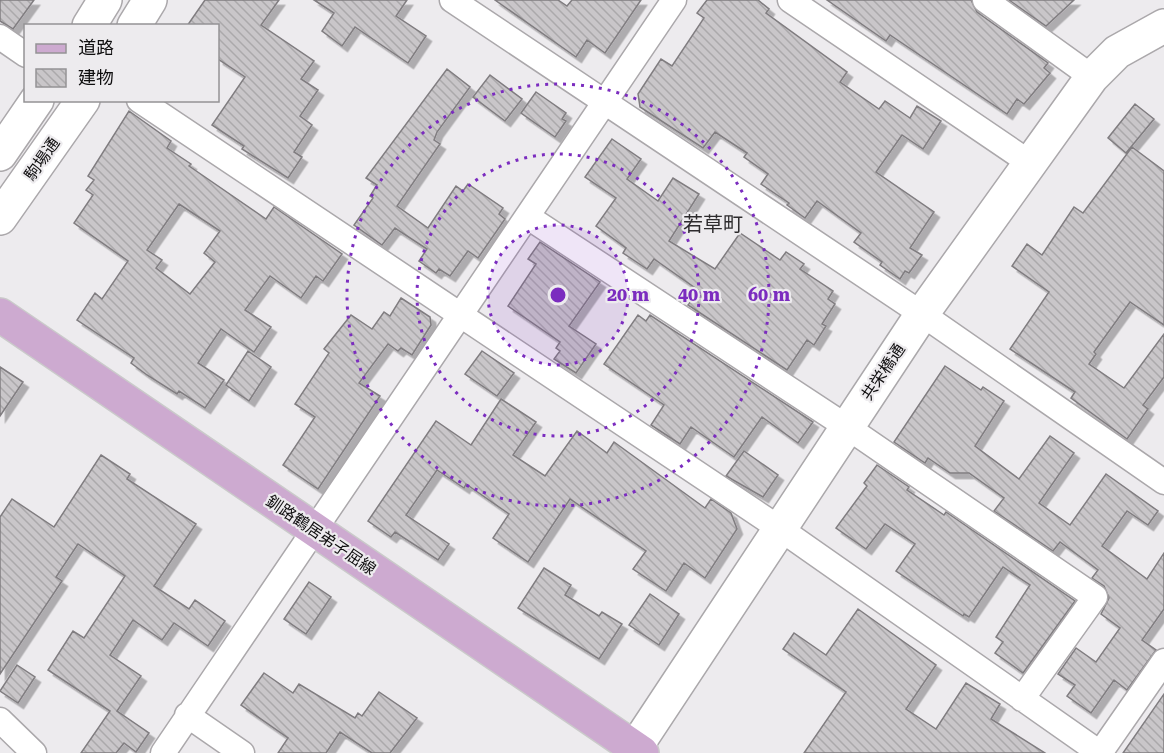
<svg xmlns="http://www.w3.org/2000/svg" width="1164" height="753" viewBox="0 0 1164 753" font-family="'Roboto Serif','Noto Sans JP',serif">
<defs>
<pattern id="building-back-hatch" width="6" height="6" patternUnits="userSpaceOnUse" patternTransform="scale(1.5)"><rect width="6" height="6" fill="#c9c6c9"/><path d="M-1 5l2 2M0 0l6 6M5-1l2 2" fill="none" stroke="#aba9ab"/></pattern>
<filter id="shadow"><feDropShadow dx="5.5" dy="5.5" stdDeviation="0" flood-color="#0004"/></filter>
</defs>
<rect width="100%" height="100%" fill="#edebee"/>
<path fill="url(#building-back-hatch)" stroke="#807d80" stroke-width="1.5" fill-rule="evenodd" filter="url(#shadow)" d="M0 0H34L13 29 0 21Z
M205 0H279L261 25 314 61 301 79 318 90 300 116 312 125 294 152 302 157 288 178 242 149 244 146 212 125 245 77 218 59V26H187Z
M314 0H407L396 16 426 36 408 63 355 27 342 46 322 31 334 13Z
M495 0H558L567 6 572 0H641L605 53 587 40 576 57Z
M707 0H758L769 9 766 13 847 72 840 82 879 109 885 101 910 118 917 106 941 121 923 149 902 135 876 172 934 212 910 248 922 255 909 273 905 271 900 279 880 265 882 262 854 242 861 233 817 201 805 218 787 205 789 203 761 184 768 174 744 157 747 153 715 132 703 148 640 107 638 94 661 59 672 66 704 18 697 13Z
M827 0H971L977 12 1048 63 1044 68 1050 73 1024 104 1017 99 1007 114 890 35 886 41Z
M1009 0H1074L1046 26Z
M447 69 470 87 437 132 434 140 440 144 397 206 428 228 456 186 463 191 468 184 503 208 499 214 505 219 478 258 468 251 450 276 439 269 436 273 419 261 427 249 395 228 382 245 354 225 373 198 370 196 377 185 366 178Z
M490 75 522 99 505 121 473 97Z
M536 92 566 113 562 119 566 121 555 137 521 113Z
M1135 104 1154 119 1126 153 1108 138Z
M129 111 171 141 167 148 191 164 189 166 266 219 274 207 342 254 323 281 316 276 301 298 270 276 245 310 271 327 254 352 221 329 198 363 224 380 205 408 179 391 177 394 147 375 131 363 134 358 77 320 95 293 102 299 128 261 74 223 93 195 86 190 94 180 88 176ZM179 204 220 231 204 253 215 262 190 294 156 268 162 260 147 250Z
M612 139 641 159 627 179 658 201 673 178 699 194 669 241 715 269 740 233 780 260 786 252 804 264 800 269 833 291 828 299 835 304 822 324 826 326 814 345 807 340 787 370 688 305 698 290 654 259 647 269 623 253 626 248 596 226 616 198 585 177Z
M1132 147 1164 171V325L1130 302 1094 352 1096 354 1089 364 1124 388 1164 334V377L1143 405 1148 409 1127 439 1071 398 1075 392 1010 349 1049 292 1012 266 1027 244 1042 255 1074 207 1083 213Z
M540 242 600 282 569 326 596 344 576 373 554 359 560 351 556 348 560 342 508 306 536 264 528 259Z
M401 298 430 317 431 325 412 355 401 348 398 351 388 344 359 383 380 396 318 489 283 465 315 417 295 404 329 353 324 349 351 315 372 329 384 312 390 316Z
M638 315 646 321 650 315 813 422 798 443 762 417 734 457 691 427 680 444 651 425 664 405 604 364Z
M248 351 271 367 249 401 226 385Z
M482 351 514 373 497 396 465 374Z
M945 366 981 390 983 387 1004 401 975 446 1019 479 1050 436 1074 453 1039 503 1070 525 1106 474 1158 511 1148 525 1127 511 1102 546 1147 579 1164 553V609L1142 640 1156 650 1127 690 1114 680 1091 713 1067 696 1075 685 1058 674 1076 648 1096 662 1120 628 1101 614 1109 598 1104 586 1092 578 1098 570 1060 542 1053 551 994 511 1004 498 969 473H950L928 458 925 463 894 442Z
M0 367 23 382 0 416Z
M501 399 536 422 513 455 545 476 577 431 607 453 614 442 705 508 711 499 731 513 737 529 705 578 684 563 666 591 633 569 646 551 570 499 528 562 493 538 509 514 466 484 464 488 437 470 406 515 449 544 438 560 395 532 391 537 368 521 436 421 471 445Z
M744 451 778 475 763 497 726 476Z
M101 455 130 474 127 479 196 524 154 586 189 609 195 600 225 621 208 646 174 623 162 640 133 620 110 655 141 676 117 711 149 733 136 752 124 743 116 753H81L110 711 48 670 73 631 84 638 125 576 78 544 56 577 62 581 0 674V517L12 499 54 527Z
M877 465 909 487 907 490 944 515 946 512 1075 601 1023 673 995 653 1003 642 996 637 1030 585 1003 567 969 617 964 614 963 616 896 571 915 544 885 524 866 549 836 528 867 486 864 483Z
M544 568 571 585 565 595 599 616 602 612 622 624 599 659 518 608Z
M309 582 331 597 306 634 284 619Z
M650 594 679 614 659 645 629 625Z
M858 609 936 665 906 709 936 729 966 683 1000 704 991 719 1045 753H804L846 692 783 649 794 633 826 655Z
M17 665 35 677 18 703 0 691Z
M264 673 293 693 299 684 355 718 358 713 362 716 379 692 417 718 390 753H372L340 732 326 753H278L288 738 241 705Z
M1164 694V753H1123Z"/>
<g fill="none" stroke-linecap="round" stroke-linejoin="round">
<defs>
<path id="street" d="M452 0 922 314 1164 482
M790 0 1030 163
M985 0 1092 77
M0 37 26 55
M139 100 779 528 1100 753
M528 217 847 427 1095 597 1022 699
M187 715 242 753
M0 720 34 753
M163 753 674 0
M1100 753 1164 661"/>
<path id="secondary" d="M89 26 105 0
M134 26 150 0
M0 154 37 100
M0 218 83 100
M635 748 922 314 1092 77 1117 52 1164 26"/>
<path id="primary" d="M0 315 642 753"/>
</defs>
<use href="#street" stroke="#aba8ab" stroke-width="27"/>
<use href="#secondary" stroke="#aba8ab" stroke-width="36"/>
<use href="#primary" stroke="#cacaca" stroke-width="36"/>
<use href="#street" stroke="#fff" stroke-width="24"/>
<use href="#secondary" stroke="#fff" stroke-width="33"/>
<use href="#primary" stroke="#cdaad0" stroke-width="33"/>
</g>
<circle cx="558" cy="295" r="70" fill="#7b2cbf" fill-opacity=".12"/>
<g fill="none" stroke="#7b2cbf" stroke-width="3" stroke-dasharray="3 6">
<circle cx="558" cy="295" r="70"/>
<circle cx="558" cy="295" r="141"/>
<circle cx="558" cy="295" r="211"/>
</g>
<g text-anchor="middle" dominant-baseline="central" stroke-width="4.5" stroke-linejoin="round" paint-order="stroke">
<g font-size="16" fill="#0f0e0f" stroke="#edebee">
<text transform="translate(42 159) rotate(-55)">駒場通</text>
<text transform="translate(883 372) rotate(-56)">共栄橋通</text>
<text transform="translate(321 535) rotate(34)">釧路鶴居弟子屈線</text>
</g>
<g font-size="20" fill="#2d2b2d" stroke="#edebee">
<text x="713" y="224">若草町</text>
</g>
</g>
<circle cx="558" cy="295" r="9" fill="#7b2cbf" stroke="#edebee" stroke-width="3"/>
<g font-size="18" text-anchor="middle" font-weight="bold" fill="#7b2cbf" stroke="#edebee" stroke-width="4.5" stroke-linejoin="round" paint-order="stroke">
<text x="628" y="301">20 m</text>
<text x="699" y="301">40 m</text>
<text x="769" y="301">60 m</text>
</g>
<rect x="24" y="24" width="195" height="78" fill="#edebee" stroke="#949395" stroke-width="1.5"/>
<rect x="36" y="44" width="30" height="9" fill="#cdaad0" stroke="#949395" stroke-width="1.5"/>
<text x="78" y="54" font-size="18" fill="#0f0e0f">道路</text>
<rect x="36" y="69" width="30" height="18" fill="url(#building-back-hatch)" stroke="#949395" stroke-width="1.5"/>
<text x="78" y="84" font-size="18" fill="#0f0e0f">建物</text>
</svg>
